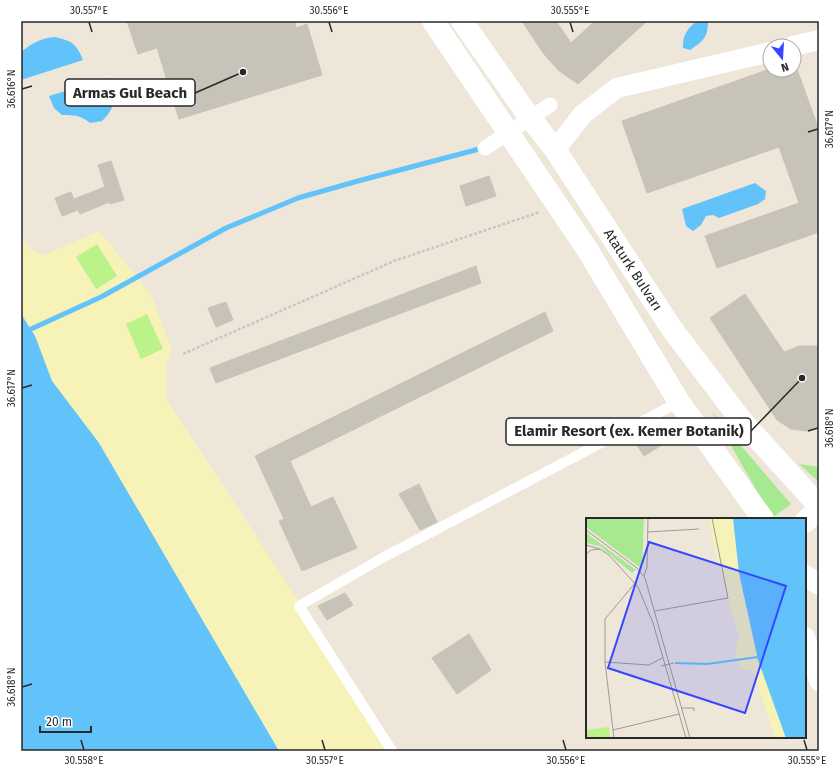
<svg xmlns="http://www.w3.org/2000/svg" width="840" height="772" viewBox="0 0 840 772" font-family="'Fira Sans',sans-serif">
<rect width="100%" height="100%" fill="#ede6d9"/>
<path fill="#a6e990" d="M712 412 791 504 772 518Z
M799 464 819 467V482Z"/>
<path fill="#f6f2b8" d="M99 231 151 294 172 350 166 366 167 400 397 751H279L99 443 52 381 35 336 21 314V235L31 250 44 255Z"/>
<path fill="#bcf28a" d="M97 244 117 276 96 289 76 257Z
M147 314 163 349 141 359 126 324Z"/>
<path fill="#61c3fa" d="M698 21H708C708 38 703 41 690 50L683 48C682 37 688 26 698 21Z
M55 37C72 41 76 43 83 60L21 80 22 51C33 43 41 38 55 37Z
M109 78C116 97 117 106 102 121L90 123C80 115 75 115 62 115L54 108 49 96Z
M755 183 766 191 765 199 758 204 719 218 713 215 706 216 701 225 693 231 686 226 682 209Z
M21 314 35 336 52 381 99 443 279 751H21Z"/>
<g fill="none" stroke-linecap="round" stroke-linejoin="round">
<path stroke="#61c3fa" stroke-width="5" d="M31 329 101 297 226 228 298 198 358 181 483 148"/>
</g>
<path fill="#c8c3b9" stroke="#c8c3b3" d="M127 21H295L296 28 307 24 322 75 179 119 157 48 138 54Z
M522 21H556L571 43 595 21H647L578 84 558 70 543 53Z
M794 61 819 130V232L717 268 705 236 799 203 779 147 647 193 622 121 770 69 794 70Z
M111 161 124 200 110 204 109 202 80 214 74 199 105 187 98 165Z
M489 176 496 196 466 206 460 186Z
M71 192 78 210 62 216 55 198Z
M476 266 481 283 216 383 210 368Z
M745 294 784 352 799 346H819V428L807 431 791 429 777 420 710 318Z
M226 302 233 320 216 327 208 308Z
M545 312 553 331 290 461 311 507 333 497 357 548 302 571 279 521 284 519 255 456Z
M653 425 665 443 644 456 632 437Z
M419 484 437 522 420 530 399 494Z
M345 593 353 605 327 620 318 606Z
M469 634 491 670 457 694 432 658Z"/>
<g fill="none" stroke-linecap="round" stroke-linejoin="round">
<path stroke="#c7c7c7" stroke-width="2.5" stroke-dasharray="3 2" stroke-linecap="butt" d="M183 354 394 261 540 212"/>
<path stroke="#fff" stroke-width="10" d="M392 751 299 606 384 557 679 402"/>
<path stroke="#fff" stroke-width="15" d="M485 148 550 105"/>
<path stroke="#fff" stroke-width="20" d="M793 46 819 40
M556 151 562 141 583 114 617 88 770 52
M805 637 819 681"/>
<g stroke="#fff" stroke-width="22">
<path d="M433 21 587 249 679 402 763 519"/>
<path id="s1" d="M462 21 525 111 556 151 672 329 741 420 819 506"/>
<path d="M805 522 819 509"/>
<path d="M805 576 819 584"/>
</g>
</g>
<path fill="none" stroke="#292929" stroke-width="1.5" d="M89 22 92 32M329 22 332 32M570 22 573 32M22 89 32 86M808 132 818 129M22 388 32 385M808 431 818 428M22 687 32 684M81 740 84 750M322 740 325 750M563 740 566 750M804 740 807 750"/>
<g text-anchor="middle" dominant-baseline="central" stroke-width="4" stroke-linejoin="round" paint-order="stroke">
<g font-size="14" fill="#292929" stroke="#fff">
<text stroke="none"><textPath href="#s1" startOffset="302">Ataturk Bulvarı</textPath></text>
</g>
</g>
<g transform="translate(586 518)">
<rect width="220" height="220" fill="#ede6d9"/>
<path d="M0 0H58L56 51 0 9ZM0 15 50 52 46 55 14 28 0 25Z" fill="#a6e990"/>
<path d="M123 0H147L153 55 172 139 200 220H189L167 152H155L150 139V128L153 120 128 28Z" fill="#f6f2b8"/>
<path d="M23 209 24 220H0V212Z" fill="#bcf28a"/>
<path d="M147 0H220V220H200L172 142 153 55Z" fill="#61c3fa"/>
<path fill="none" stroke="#61c3fa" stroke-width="2" d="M89 145 121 146 172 139"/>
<path fill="none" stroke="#9f9a93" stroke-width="1" d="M0 12 51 50 59 60 104 220M62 14 113 11M0 27 14 31 23 37 52 69 67 105 100 220M0 36 5 32 14 31M58 58 61 49 62 0M69 93 142 80 126 0M19 144 63 147 76 140M75 148 88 145M96 190H108V193M27 212 93 196M28 220 19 144V101L50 64"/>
<path fill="#3446ff" fill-opacity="0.15" stroke="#3446ff" stroke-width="2" d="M63 24 200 68 159 195 22 150Z"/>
<rect width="220" height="220" fill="none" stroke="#292929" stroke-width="2"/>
</g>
<path fill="none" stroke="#292929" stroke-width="1.5" d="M243 72L195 93M802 378L751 431"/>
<g fill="#292929" stroke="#fff" stroke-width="1.5">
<circle cx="243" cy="72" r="4"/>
<circle cx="802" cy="378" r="4"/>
</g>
<g fill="#fff" stroke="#292929" stroke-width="1.5">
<rect x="65" y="79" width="130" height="27" rx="4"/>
<rect x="506" y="418" width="245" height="27" rx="4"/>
</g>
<g font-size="15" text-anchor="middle" font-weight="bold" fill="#292929">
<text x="130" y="98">Armas Gul Beach</text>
<text x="629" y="436">Elamir Resort (ex. Kemer Botanik)</text>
</g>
<rect width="840" height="772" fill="none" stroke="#ffffff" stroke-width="44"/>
<g transform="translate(782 58) rotate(162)"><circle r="19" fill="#ffffff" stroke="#a9a9a9"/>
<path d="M0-3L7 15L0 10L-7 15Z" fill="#3446ff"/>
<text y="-6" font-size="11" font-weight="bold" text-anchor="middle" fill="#292929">N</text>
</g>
<path d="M40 726v6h51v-6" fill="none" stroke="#292929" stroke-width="2"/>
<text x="46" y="726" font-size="12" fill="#292929" stroke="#ffffff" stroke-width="3" paint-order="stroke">20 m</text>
<rect x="22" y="22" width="796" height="728" fill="none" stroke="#292929" stroke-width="1.5"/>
<g font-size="10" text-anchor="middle" fill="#292929">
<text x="89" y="14">30.557°E</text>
<text x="329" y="14">30.556°E</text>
<text x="570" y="14">30.555°E</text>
<text transform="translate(11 89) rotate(-90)" y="4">36.616°N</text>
<text transform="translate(829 129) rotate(-90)" y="4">36.617°N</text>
<text transform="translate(11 388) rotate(-90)" y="4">36.617°N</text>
<text transform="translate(829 428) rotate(-90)" y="4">36.618°N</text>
<text transform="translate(11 687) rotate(-90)" y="4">36.618°N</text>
<text x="84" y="764">30.558°E</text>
<text x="325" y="764">30.557°E</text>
<text x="566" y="764">30.556°E</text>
<text x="807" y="764">30.555°E</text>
</g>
</svg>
